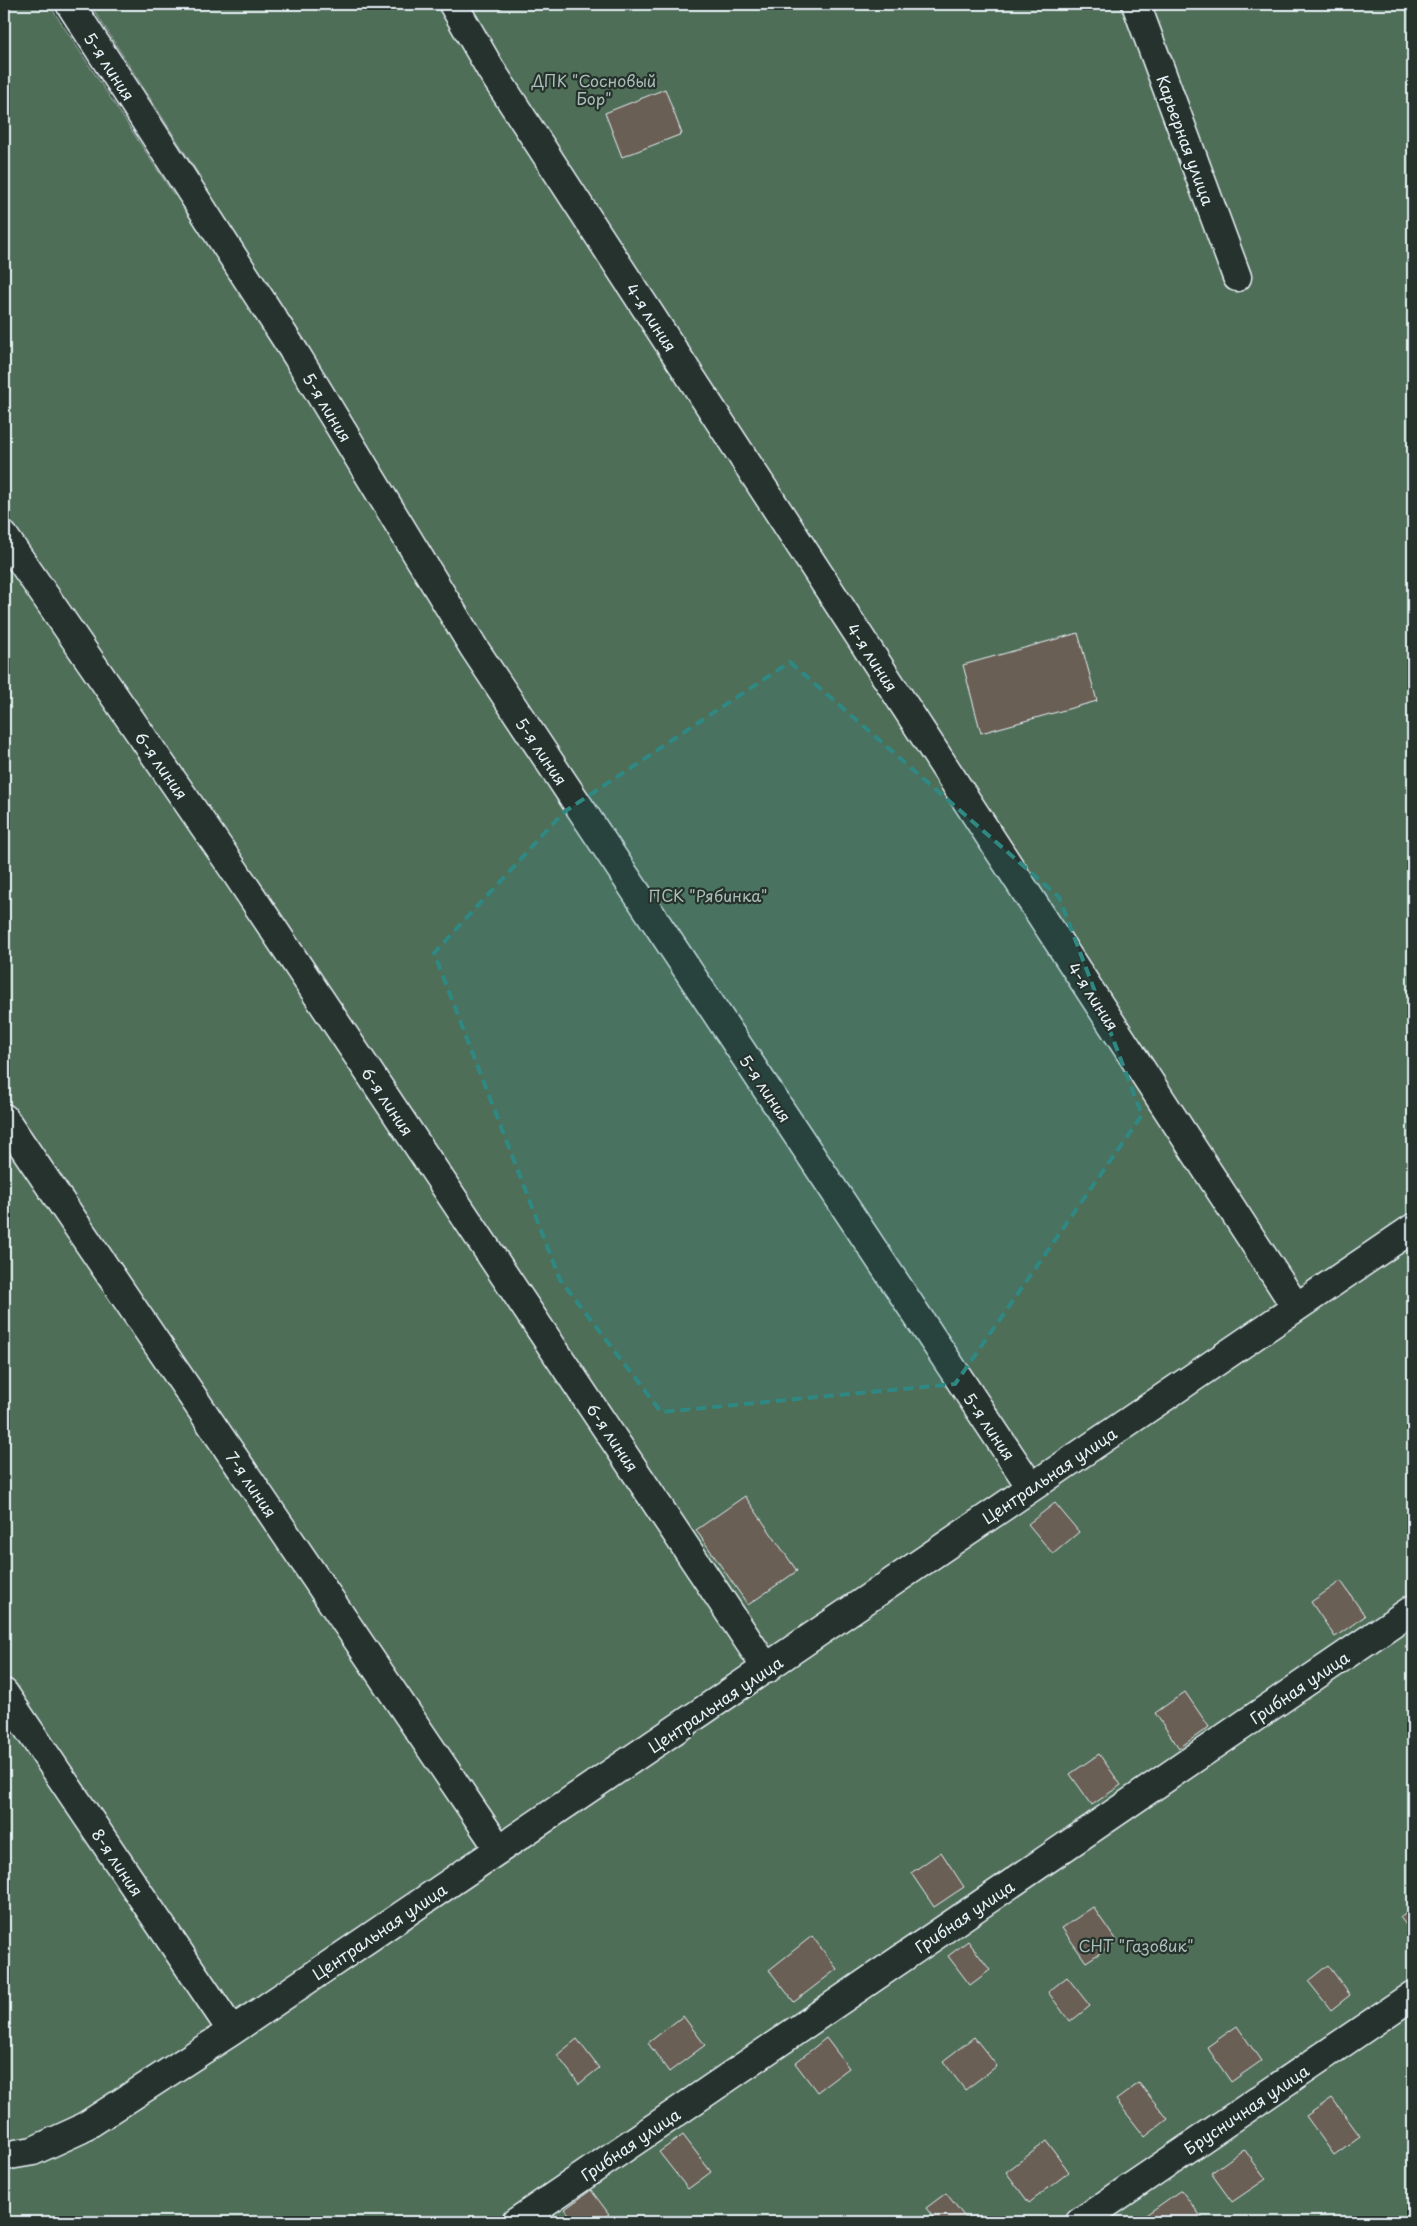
<svg xmlns="http://www.w3.org/2000/svg" width="1417" height="2226" viewBox="0 0 1417 2226" font-family="'Playpen Sans',sans-serif">
<rect width="100%" height="100%" fill="#26332d"/>
<filter id="ink" filterUnits="userSpaceOnUse"><feTurbulence type="fractalNoise" baseFrequency=".02" numOctaves="2"/><feDisplacementMap in="SourceGraphic" scale="10" xChannelSelector="R" yChannelSelector="G"/><feConvolveMatrix kernelMatrix="1 2 1 2 8 2 1 2 1" color-interpolation-filters="sRGB"/></filter>
<g filter="url(#ink)">
<path fill="#4f6e58" stroke="#9cb0a8" d="M4 4H49L174 195 201 178 90 4H1413V2222H4Z"/>
<path fill="#6b5f55" stroke="#e8f1f8" d="M497 4H508L500 9Z
M665 89 682 134 622 157 605 113Z
M1078 633 1097 701 981 733 963 665Z
M745 1496 797 1571 748 1605 696 1530Z
M1055 1503 1079 1532 1053 1554 1028 1524Z
M1341 1581 1365 1616 1335 1637 1311 1602Z
M1413 1640V1657L1405 1646Z
M1185 1692 1209 1727 1179 1748 1155 1713Z
M1099 1754 1121 1785 1092 1805 1070 1774Z
M941 1852 964 1887 934 1907 911 1873Z
M1093 1907 1117 1942 1086 1962 1062 1928Z
M1413 1907V1934L1400 1917Z
M812 1936 837 1969 794 2002 769 1970Z
M968 1941 990 1970 970 1985 948 1956Z
M1328 1965 1350 1995 1331 2010 1308 1981Z
M1067 1977 1090 2006 1070 2022 1048 1992Z
M683 2016 705 2045 669 2072 648 2043Z
M1237 2026 1261 2061 1231 2082 1207 2047Z
M974 2037 997 2066 965 2090 943 2061Z
M826 2038 849 2068 817 2092 795 2063Z
M577 2039 599 2068 579 2084 557 2055Z
M1413 2042V2054L1407 2046Z
M1139 2083 1168 2119 1145 2137 1116 2100Z
M1332 2098 1360 2136 1334 2155 1306 2116Z
M683 2135 711 2172 688 2189 659 2152Z
M1047 2141 1069 2172 1029 2203 1006 2172Z
M1244 2149 1266 2179 1232 2202 1211 2173Z
M591 2190 609 2214 598 2222H575L565 2209Z
M1181 2190 1205 2222H1136Z
M946 2193 968 2221 967 2222H937L926 2208Z"/>
<g fill="none" stroke-linecap="round" stroke-linejoin="round">
<defs>
<path id="minor" d="M70 4 297 356 474 648 1031 1487
M453 4 491 70 1296 1307
M1136 4 1237 277
M4 536 226 858 767 1669
M4 1118 499 1849
M4 1693 232 2031
M4 2156 33 2151 81 2129 232 2031 1413 1228
M516 2222 1413 1609
M1080 2222 1413 1995"/>
</defs>
<use href="#minor" stroke="#e8f1f8" stroke-width="31"/>
<use href="#minor" stroke="#26332d" stroke-width="28"/>
</g>
</g>
<path fill="#308883" fill-opacity="0.2" stroke="#308883" stroke-width="4" stroke-dasharray="10 6" stroke-linejoin="round" d="M790 662 1059 897 1142 1115 955 1384 661 1412 560 1280 434 953 564 812Z"/>
<g text-anchor="middle" dominant-baseline="central" stroke-width="4.5" stroke-linejoin="round" paint-order="stroke">
<g font-size="16" fill="#e8f1f8" stroke="#26332d">
<text transform="translate(110 66) rotate(57)">5-я линия</text>
<text transform="translate(1186 140) rotate(70)">Карьерная улица</text>
<text transform="translate(652 317) rotate(57)">4-я линия</text>
<text transform="translate(328 407) rotate(59)">5-я линия</text>
<text transform="translate(873 657) rotate(57)">4-я линия</text>
<text transform="translate(542 751) rotate(56)">5-я линия</text>
<text transform="translate(162 765) rotate(55)">6-я линия</text>
<text transform="translate(1094 996) rotate(57)">4-я линия</text>
<text transform="translate(766 1088) rotate(56)">5-я линия</text>
<text transform="translate(388 1101) rotate(56)">6-я линия</text>
<text transform="translate(990 1426) rotate(56)">5-я линия</text>
<text transform="translate(613 1437) rotate(56)">6-я линия</text>
<text transform="translate(1049 1475) rotate(-34)">Центральная улица</text>
<text transform="translate(252 1484) rotate(56)">7-я линия</text>
<text transform="translate(1299 1687) rotate(-34)">Грибная улица</text>
<text transform="translate(715 1704) rotate(-34)">Центральная улица</text>
<text transform="translate(118 1862) rotate(56)">8-я линия</text>
<text transform="translate(964 1916) rotate(-34)">Грибная улица</text>
<text transform="translate(379 1931) rotate(-34)">Центральная улица</text>
<text transform="translate(1246 2109) rotate(-34)">Брусничная улица</text>
<text transform="translate(630 2144) rotate(-34)">Грибная улица</text>
</g>
<g font-size="16" fill="#abbdb8" stroke="#26332d">
<text x="594" y="80">ДПК "Сосновый<tspan x="594" dy="18">Бор"</tspan></text>
<text x="708" y="895">ПСК "Рябинка"</text>
<text x="1136" y="1945">СНТ "Газовик"</text>
</g>
</g>
<rect width="1417" height="2226" fill="none" stroke="#26332d" stroke-width="20"/>
<rect x="10" y="10" width="1397" height="2206" fill="none" stroke="#e8f1f8" stroke-width="2" filter="url(#ink)"/>
</svg>
